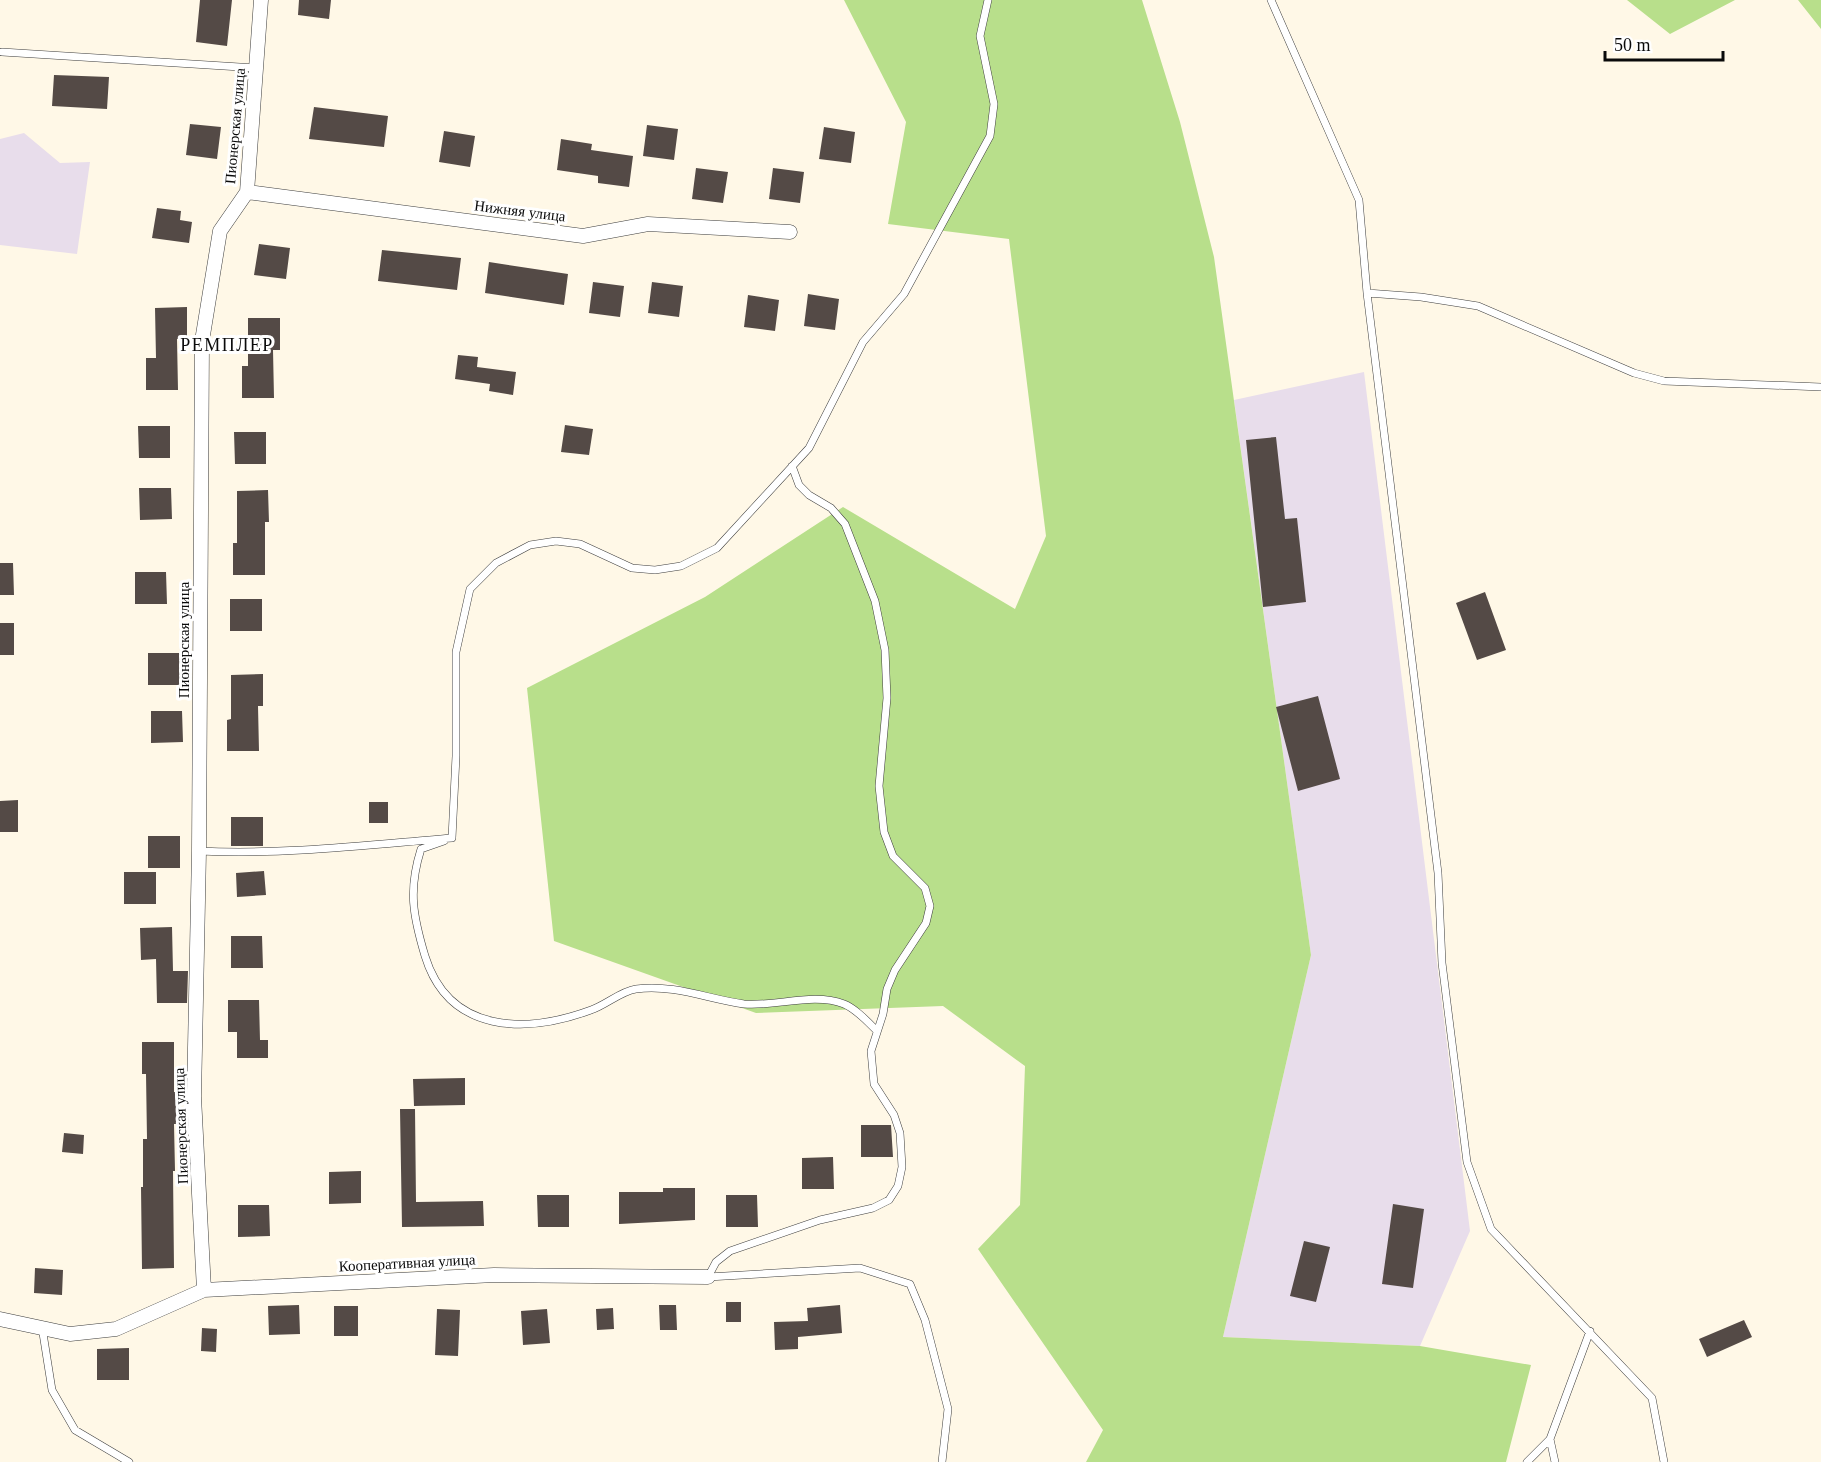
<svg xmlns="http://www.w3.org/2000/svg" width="1821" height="1462" viewBox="0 0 1821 1462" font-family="Georgia,serif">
<rect width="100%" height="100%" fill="#fff8e7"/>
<path fill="#e8ddeb" d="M24 133 60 163 90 162 77 254 0 245V139Z
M1364 372 1470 1231 1420 1346 1223 1337 1311 955 1234 400Z"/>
<path fill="#b8df8b" d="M844 0H1142L1180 122 1214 257 1311 955 1223 1337 1420 1346 1531 1365 1506 1462H1086L1103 1430 978 1249 1020 1205 1025 1066 943 1006 756 1013 554 941 527 688 705 597 843 507 1015 609 1046 536 1009 239 888 224 906 122Z
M1627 0H1735L1670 34Z
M1798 0H1821V29Z"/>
<path fill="#544a46" d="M200 0H232L227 46 196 42Z
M299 0H331L329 19 298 15Z
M54 75 109 77 107 109 52 106Z
M314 107 388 116 384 147 309 139Z
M190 124 221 127 217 159 186 155Z
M647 125 678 129 674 160 643 156Z
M824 127 855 132 851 163 819 159Z
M444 131 475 136 470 167 439 162Z
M561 139 592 144 591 150 633 156 629 187 598 183V176L557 170Z
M696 168 728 172 723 203 692 199Z
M773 168 804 172 800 203 769 199Z
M157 208 181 211 180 220 192 222 189 243 152 238Z
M259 244 290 248 286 279 254 275Z
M382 250 461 258 457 290 378 281Z
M489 262 568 274 564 305 485 293Z
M593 282 624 286 620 317 589 313Z
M652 282 683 286 679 317 648 313Z
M808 294 839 299 835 330 804 326Z
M748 295 779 300 775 331 744 327Z
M187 307V339H177L178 390H146V358H156L155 308Z
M248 318H280V350H273L274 398H242V366H248Z
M458 355 478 357 477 367 516 372 513 395 489 391 490 384 455 379Z
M565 425 593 429 589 455 561 452Z
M138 426H170V458H139Z
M234 432H266V464H235Z
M1276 437 1285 519 1297 518 1306 602 1263 607 1246 440Z
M139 488H171L172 519 140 520Z
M268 490 269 522H265V575H233V543H237V491Z
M0 563H13L14 595H0Z
M135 572H166L167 604H135Z
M1485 592 1506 650 1477 660 1456 603Z
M230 599H262V631H230Z
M0 623H14V655H0Z
M148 653H180V685H148Z
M263 674V706H258L259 751H227V720L231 719V675Z
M1318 696 1340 779 1298 791 1276 707Z
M151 711H182L183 742 151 743Z
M18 800V832H0V801Z
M369 802H388V823H369Z
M231 817H263V846H231Z
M148 836H180V868H148Z
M264 871 266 895 237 897 236 873Z
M124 872H156V904H124Z
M172 927 173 971H188L187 1003H157L156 959 141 960 140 928Z
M231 936H262L263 968H231Z
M228 1000H259L260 1040H268V1058H237V1032H228Z
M142 1042H174V1092H178V1124H174L175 1171H173L174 1268 142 1269 141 1187H143V1139H147L146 1074H142Z
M465 1078V1105L414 1106 413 1079Z
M400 1109H415L416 1202 483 1201 484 1226 402 1227Z
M861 1125H891L893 1157H861Z
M64 1133 84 1135 83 1154 62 1152Z
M833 1157 834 1189H802V1158Z
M361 1171V1203L329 1204V1172Z
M663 1188H695V1220L619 1224V1192H663Z
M537 1195H569V1227H538Z
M726 1195H757L758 1227H726Z
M1393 1204 1424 1209 1413 1288 1382 1284Z
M238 1205H269L270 1236 238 1237Z
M1304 1241 1330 1247 1316 1302 1290 1296Z
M35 1268 63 1270 62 1295 34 1293Z
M726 1302H741V1322H726Z
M299 1305 300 1334 269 1335 268 1306Z
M659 1305H676L677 1330H660Z
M840 1305 842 1333 798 1337V1349L775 1350 774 1322 808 1321 807 1308Z
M334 1306H358V1336H334Z
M613 1308 614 1329 597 1330 596 1309Z
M437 1309 460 1310 458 1356 435 1355Z
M547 1309 550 1343 523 1345 521 1311Z
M1744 1320 1752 1337 1707 1357 1699 1339Z
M202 1328 217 1329 216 1352 201 1351Z
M129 1348V1380H97V1349Z"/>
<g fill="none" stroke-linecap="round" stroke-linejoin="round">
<defs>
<path id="service" d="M1271 0 1359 200 1367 293 1438 873 1442 963 1467 1162 1491 1229 1652 1398 1664 1462
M2 52 256 68
M1367 293 1421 297 1478 306 1634 373 1664 381 1821 387
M444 841 421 849C408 890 413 916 425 956 449 1034 526 1034 591 1010 606 1005 621 991 636 989 674 984 708 999 744 1004 776 1007 813 992 844 1004 856 1009 867 1021 876 1030
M199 851C284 855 367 845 452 838L456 756V652L470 589 496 563 530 545 556 541 580 544 632 568 655 570 681 566 717 548 809 448 863 342 904 294 990 136 994 104 980 36 988 0
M708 1277 716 1262 730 1251 820 1220 873 1208 889 1200 898 1186 902 1167 900 1133 894 1115 874 1084 871 1051 883 1014 887 989 895 970 926 923 930 906 925 888 893 856 884 832 879 786 887 698 885 650 875 601 845 524 831 508 809 495 799 485 792 466
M708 1277 860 1268 910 1284 925 1320 948 1409 942 1462
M42 1327 52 1390 75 1430 129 1462
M1550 1439 1555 1462
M1527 1462 1550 1439 1590 1331"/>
<path id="minor" d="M247 192 583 236 648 224 790 232
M204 1290 194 1097 199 851 202 341 220 231 247 192 261 0
M0 1319 70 1334 116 1329 204 1290 494 1275 708 1277"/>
</defs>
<use href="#service" stroke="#3d3d3d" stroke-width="8"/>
<use href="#minor" stroke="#3d3d3d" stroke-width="15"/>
<use href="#service" stroke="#fff" stroke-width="7"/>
<use href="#minor" stroke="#fff" stroke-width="14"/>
</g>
<g text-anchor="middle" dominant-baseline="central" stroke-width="6" stroke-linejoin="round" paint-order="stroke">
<g font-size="15" fill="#0a0a0a" stroke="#fff">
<text transform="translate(235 126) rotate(-85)">Пионерская улица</text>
<text transform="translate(520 211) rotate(7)">Нижняя улица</text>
<text transform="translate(184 640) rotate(-90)">Пионерская улица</text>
<text transform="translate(181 1126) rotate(-92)">Пионерская улица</text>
<text transform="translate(407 1263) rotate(-3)">Кооперативная улица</text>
</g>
<g font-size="18" letter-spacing="1.5" fill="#0a0a0a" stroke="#fff">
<text x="227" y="345">РЕМПЛЕР</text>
</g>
</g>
<path d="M1605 51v9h118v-9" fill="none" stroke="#0a0a0a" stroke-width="3"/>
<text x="1614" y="51" font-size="18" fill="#0a0a0a" stroke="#ffffff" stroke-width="4.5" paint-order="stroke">50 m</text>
</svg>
